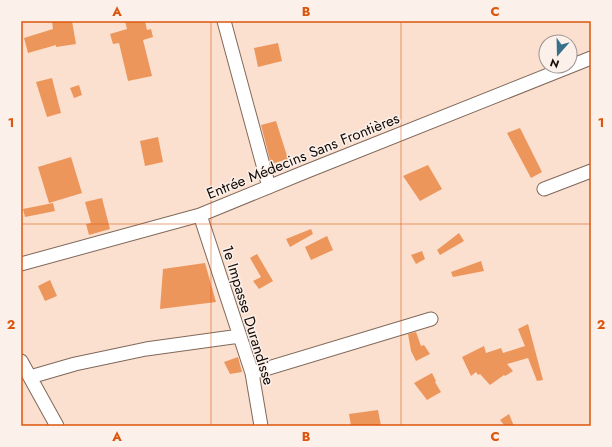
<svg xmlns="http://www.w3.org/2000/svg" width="612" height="447" viewBox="0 0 612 447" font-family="Jost,sans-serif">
<rect width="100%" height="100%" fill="#fbdfcf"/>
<path fill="#ed965b" d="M52 21H72L76 44 56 47V45L28 53 24 38 53 29Z
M125 21H145L147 30 151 29 153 37 143 40 152 76 128 81 119 43 113 44 110 34 127 29Z
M278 43 282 61 258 67 254 48Z
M52 78 61 113 47 117 36 82Z
M79 85 82 95 74 98 70 88Z
M276 121 288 159 271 164 261 125Z
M520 128 542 172 531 178 507 133Z
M158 137 163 162 145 166 140 141Z
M71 157 82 193 49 203 38 167Z
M428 165 442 189 420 201 403 176Z
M102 198 110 229 89 235 86 224 91 223 85 202Z
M53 203 55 211 25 217 23 209Z
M311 229 313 234 290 247 286 239Z
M459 233 464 241 440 255 437 250Z
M327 236 333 250 311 260 305 247Z
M422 251 425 259 416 264 411 255Z
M257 254 273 281 259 289 253 281 261 277 250 258Z
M481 261 484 271 453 277 451 272Z
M205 263 216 302 160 309 163 269Z
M50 280 57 296 45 301 38 286Z
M528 324 543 380 537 381 528 358 507 364 513 371 505 376 504 375 490 385 480 374 478 375 476 372 471 376 462 357 484 346 486 353 501 348 503 353 525 346 518 329Z
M416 332 421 346 424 345 430 354 416 361 411 351 408 334Z
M238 357 242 372 230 374 224 362Z
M432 373 436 381 435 382 441 392 427 400 414 383Z
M378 410 381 426H351L349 414Z
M509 414 514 426H505L500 420Z"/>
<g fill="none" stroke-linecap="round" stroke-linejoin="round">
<defs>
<path id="minor" d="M224 21 269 187
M544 189 591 171
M200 215 252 373 261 426
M21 264 200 215 305 172 591 58
M21 361 57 426
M252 373 431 319
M30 377 75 364 146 349 240 336"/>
</defs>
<use href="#minor" stroke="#80695a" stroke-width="15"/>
<use href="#minor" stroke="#fff" stroke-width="13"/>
</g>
<path fill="none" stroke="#dd550c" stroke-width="1" stroke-opacity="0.55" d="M211 21V426M401 21V426M21 224H591"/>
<g text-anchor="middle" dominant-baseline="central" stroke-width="3" stroke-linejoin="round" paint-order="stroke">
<g font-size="15" fill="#130a06" stroke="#fbf0ea">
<text transform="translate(303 156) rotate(-22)">Entrée Médecins Sans Frontières</text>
<text transform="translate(248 315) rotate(73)">1e Impasse Durandisse</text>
</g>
</g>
<rect width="612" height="447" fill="none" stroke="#fbf0ea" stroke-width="44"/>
<g transform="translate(558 54) rotate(200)"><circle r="19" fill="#fbf0ea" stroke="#9e948f"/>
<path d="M0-3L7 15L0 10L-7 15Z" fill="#37708a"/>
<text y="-6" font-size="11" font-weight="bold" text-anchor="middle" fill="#130a06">N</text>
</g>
<rect x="22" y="22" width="568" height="403" fill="none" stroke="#dd550c" stroke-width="1.5"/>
<g font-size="13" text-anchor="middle" font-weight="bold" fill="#dd550c">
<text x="117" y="16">A</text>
<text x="306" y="16">B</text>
<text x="495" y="16">C</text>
<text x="11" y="127">1</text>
<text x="601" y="127">1</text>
<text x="11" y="329">2</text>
<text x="601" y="329">2</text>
<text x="117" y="441">A</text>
<text x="306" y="441">B</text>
<text x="495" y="441">C</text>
</g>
</svg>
